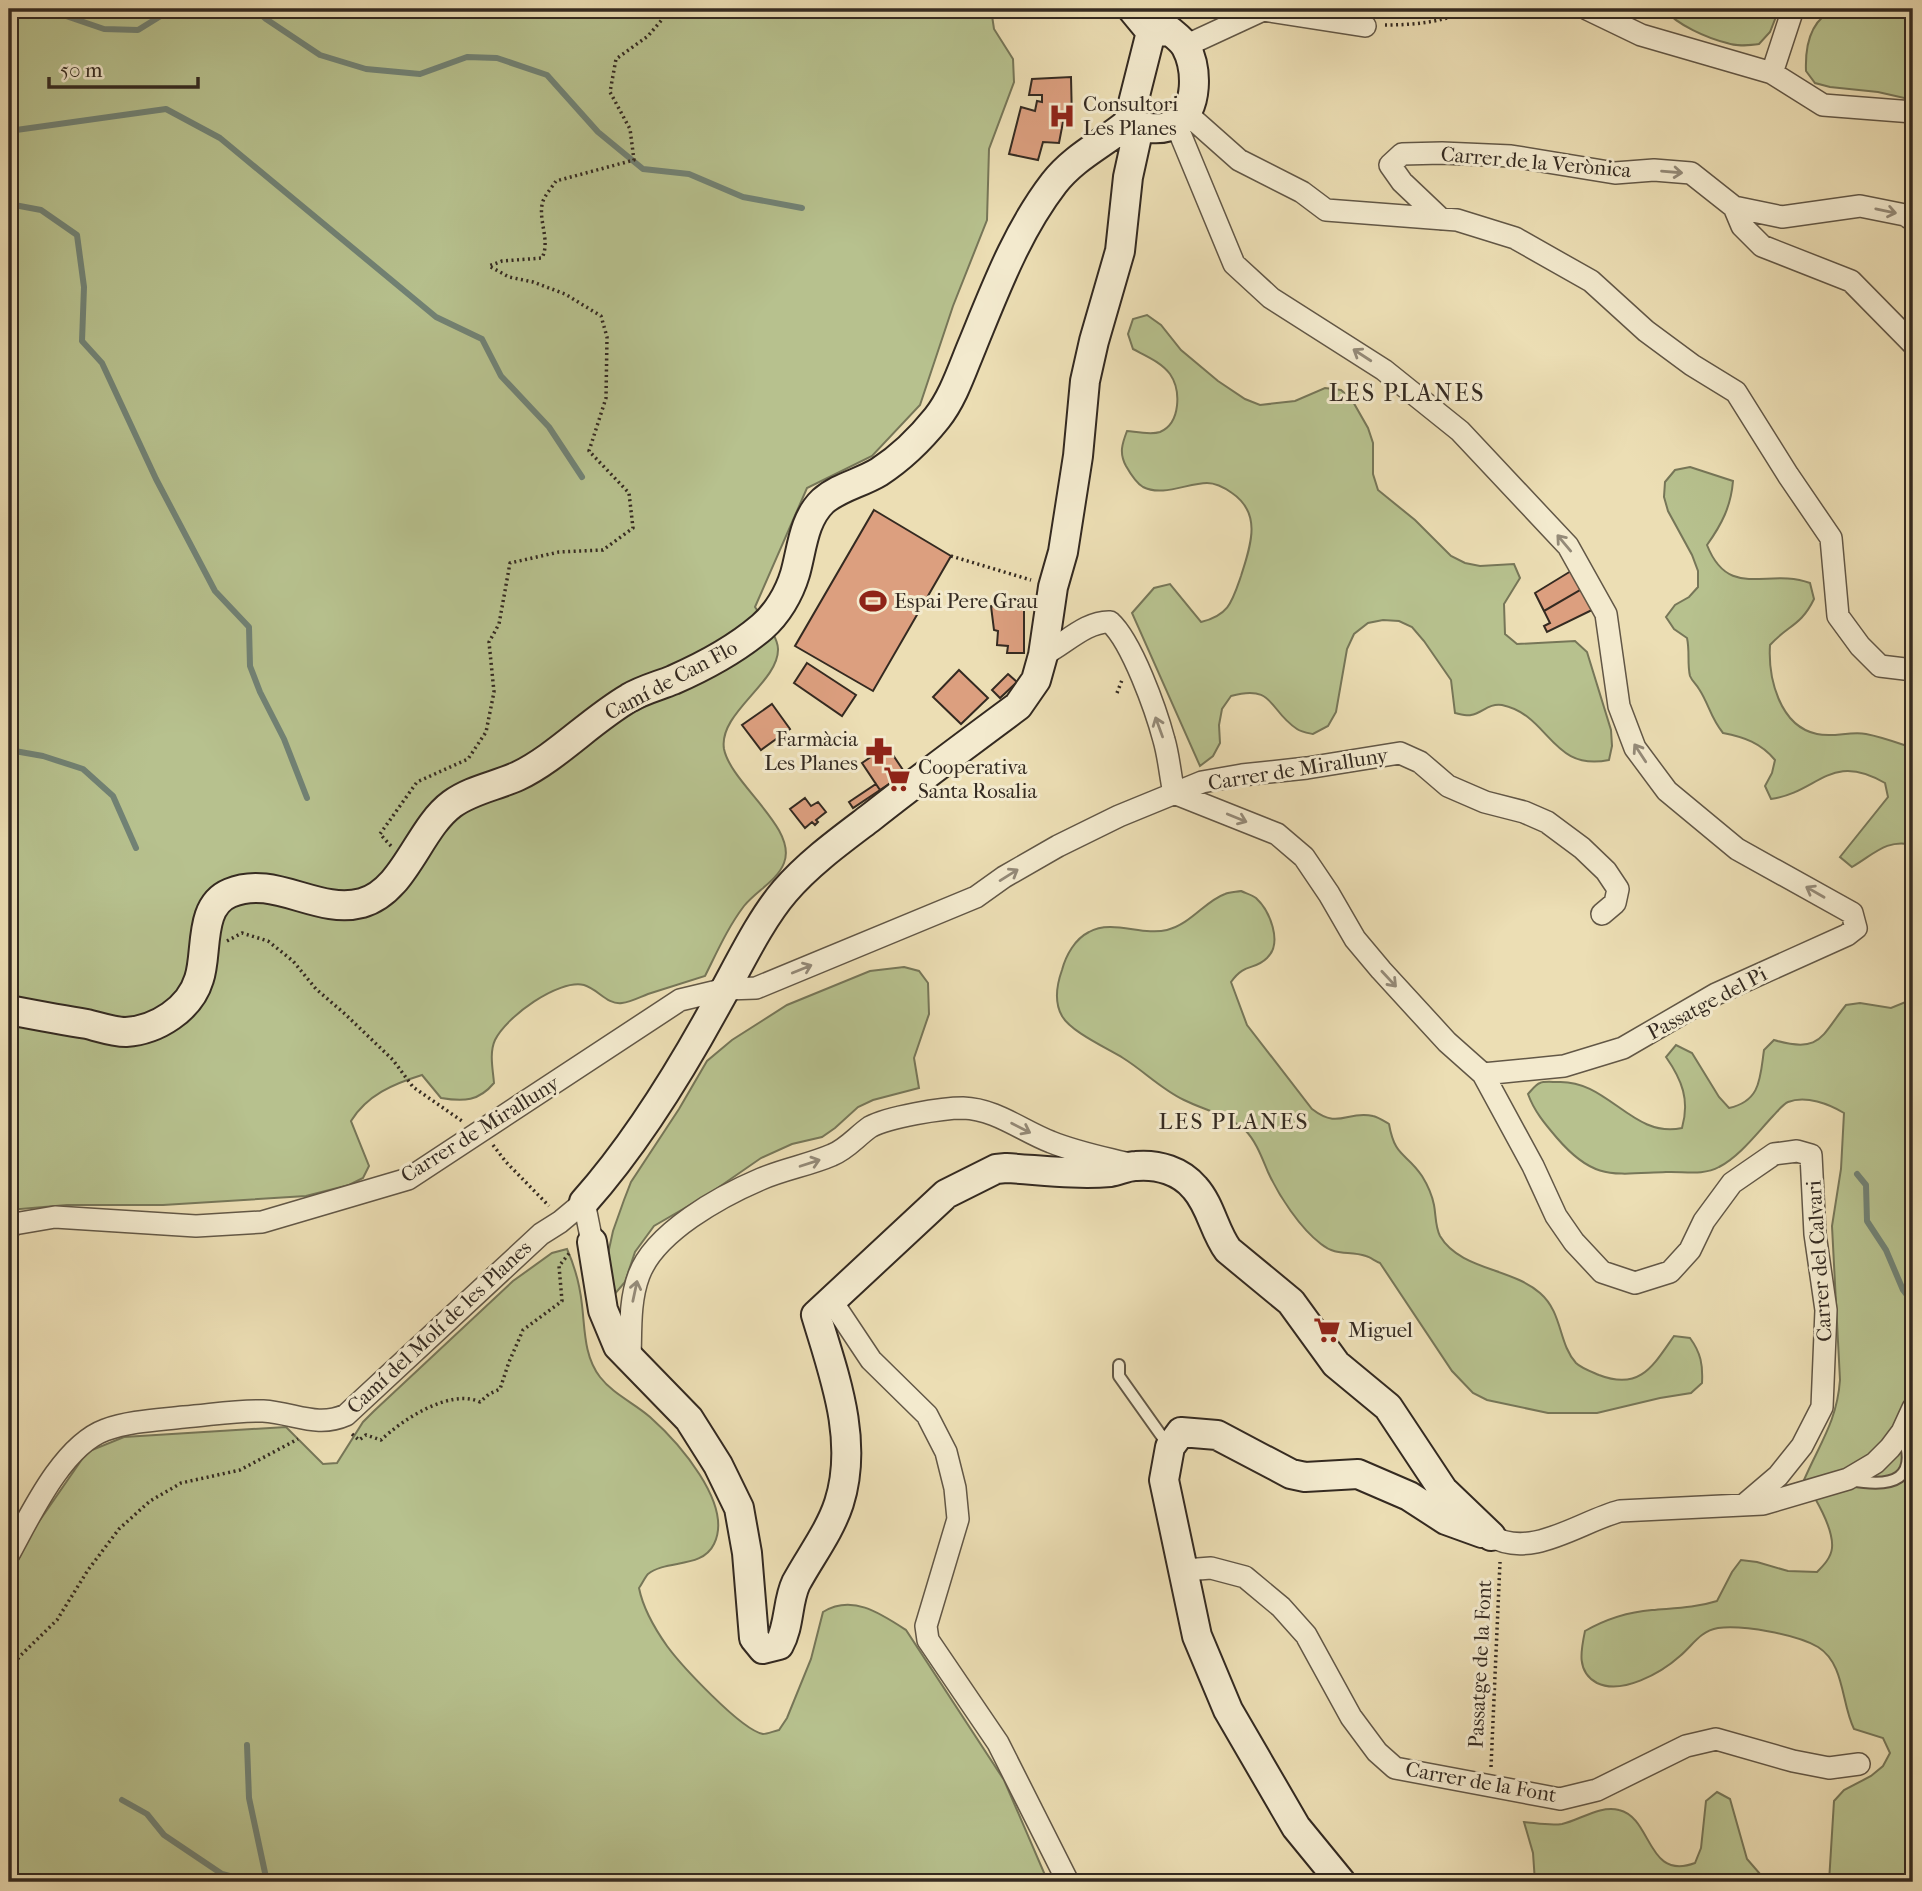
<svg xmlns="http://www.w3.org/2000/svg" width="1922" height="1891" viewBox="0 0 1922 1891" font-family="'IM FELL French Canon',serif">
<rect width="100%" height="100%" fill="#ecdeb4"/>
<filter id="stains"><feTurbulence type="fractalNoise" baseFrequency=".00286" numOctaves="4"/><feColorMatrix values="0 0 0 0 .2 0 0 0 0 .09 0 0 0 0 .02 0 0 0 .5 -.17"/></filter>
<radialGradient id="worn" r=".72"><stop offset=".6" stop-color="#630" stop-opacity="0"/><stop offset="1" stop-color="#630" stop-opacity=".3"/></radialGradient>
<path fill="#b7c18e" stroke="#767658" stroke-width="2" d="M9 9H991L994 29 1013 59 1014 82 989 149 987 220 953 306 920 405 872 456 807 488 755 607C762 618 778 636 778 649 779 682 718 713 724 749 731 784 798 828 784 863 777 881 756 891 744 906 728 927 717 952 705 976 686 982 667 988 648 994 640 997 631 1002 622 1003 607 1005 598 989 584 985 558 979 506 1017 495 1040 489 1053 493 1070 494 1083 479 1101 464 1102 441 1098L422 1075C393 1084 367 1095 351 1121L369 1166 363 1178 349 1185 306 1196 163 1205H67L9 1210Z
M1664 9H1779L1770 32 1759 44C1749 45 1737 47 1727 43 1707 38 1677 25 1664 9Z
M1836 9H1913V100L1878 92 1830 87 1815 83 1806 71C1805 45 1810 19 1836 9Z
M1147 315 1161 325 1181 350 1218 381 1245 399 1260 405 1295 401 1325 388 1341 390 1352 400 1368 428 1373 443V474L1378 490 1415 520 1451 556 1465 563 1480 566 1514 564 1520 578 1504 604 1505 634 1517 644 1575 641 1587 652 1611 730 1612 746 1609 760C1551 772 1550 715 1502 705 1489 703 1482 713 1471 715 1467 716 1460 714 1455 713L1451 680 1424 641 1412 627 1399 621 1383 620 1368 623 1354 634 1347 649 1336 712 1328 726 1313 734C1308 733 1301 732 1297 729 1268 710 1275 684 1231 696L1222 709 1219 725 1220 743 1213 756 1200 766 1132 613 1154 588 1170 584 1201 622C1229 615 1232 602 1241 576 1250 547 1263 514 1232 493 1225 488 1216 483 1207 483 1188 483 1162 497 1143 487 1136 483 1130 473 1126 466 1119 453 1122 444 1127 431 1137 432 1151 435 1160 432 1181 423 1181 390 1170 374 1161 362 1146 356 1133 349L1128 334 1133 319Z
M1690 467 1733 481C1731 506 1722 524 1707 545 1729 601 1768 567 1810 583L1814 599C1801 626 1788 625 1770 645 1768 677 1779 726 1817 734 1833 738 1850 731 1866 734 1882 737 1898 743 1913 748V845C1887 838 1873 855 1852 867L1840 857 1888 797 1885 783C1830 751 1819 792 1771 799L1765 786 1772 773 1775 760C1761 743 1744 737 1723 733 1710 717 1709 704 1699 689 1696 684 1692 681 1690 676 1687 663 1690 652 1687 638L1674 629 1666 617 1675 605 1689 597 1698 587V571L1692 555 1668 511 1664 497 1665 482 1675 470Z
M1241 891C1245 893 1252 895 1256 898 1270 911 1283 943 1267 958 1254 971 1245 962 1231 982L1247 1025 1312 1109C1339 1130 1347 1110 1373 1116 1378 1117 1384 1121 1389 1124 1395 1158 1406 1152 1422 1176 1427 1184 1432 1195 1434 1205 1436 1215 1435 1226 1440 1236 1460 1270 1512 1268 1540 1293 1563 1313 1558 1343 1576 1363 1581 1368 1592 1372 1599 1375 1640 1391 1653 1366 1674 1336L1690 1338C1701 1353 1703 1365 1702 1383L1691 1393 1660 1398 1597 1413H1548L1487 1400 1473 1393 1452 1371 1380 1263C1375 1261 1370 1257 1366 1256 1349 1250 1337 1257 1321 1244 1300 1228 1279 1196 1268 1172 1262 1158 1256 1141 1245 1130 1228 1115 1204 1110 1184 1100 1161 1089 1144 1071 1123 1058 1107 1048 1071 1032 1062 1016 1054 1002 1057 984 1062 970 1066 955 1075 939 1089 932 1112 919 1142 936 1167 930 1191 924 1205 901 1225 894 1230 892 1236 892 1241 891Z
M904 967 919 971 928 983 929 1014 914 1058 919 1088 873 1100 858 1107 835 1128 822 1137 792 1144 761 1158 709 1194 654 1226 635 1252 625 1282 613 1296 606 1263 613 1231 624 1200 631 1182 679 1109 707 1061 732 1040 787 1005 870 971Z
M1913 999V1882H1829L1834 1801 1844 1790 1871 1776 1883 1766 1890 1753 1883 1738 1854 1729C1841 1703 1845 1664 1818 1647 1796 1634 1743 1625 1718 1628 1700 1631 1693 1645 1680 1656 1661 1673 1622 1695 1597 1683 1576 1672 1581 1650 1585 1631 1606 1619 1628 1612 1652 1610 1674 1608 1695 1608 1717 1601L1732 1572 1741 1560 1757 1562 1788 1571 1817 1572C1823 1566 1831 1558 1832 1548 1834 1528 1814 1496 1804 1480 1820 1443 1837 1421 1840 1380L1832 1226 1841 1169 1844 1113C1829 1104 1806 1095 1788 1102 1783 1104 1777 1112 1773 1116 1757 1133 1740 1156 1719 1167 1703 1176 1683 1171 1666 1172 1613 1174 1594 1181 1557 1138 1545 1124 1534 1111 1528 1094 1531 1091 1536 1084 1540 1083 1544 1081 1552 1082 1557 1082 1608 1079 1632 1139 1682 1128 1690 1100 1682 1080 1666 1057L1676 1045 1692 1053 1719 1097 1729 1108C1761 1101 1760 1078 1764 1050L1774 1040C1821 1054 1821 1036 1846 1005L1860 1003 1891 1008Z
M567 1249C575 1267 580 1286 582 1305 585 1330 584 1356 600 1377 613 1394 634 1403 650 1417 677 1441 734 1504 714 1544 702 1569 667 1559 648 1574 645 1577 642 1584 639 1588 643 1608 655 1629 667 1646 681 1665 741 1730 763 1734 767 1734 774 1731 779 1730L787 1718 811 1659 823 1612C852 1594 880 1613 906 1630L1004 1780 1048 1882H9V1579L31 1533 87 1452 124 1437 286 1427 323 1464 337 1463 363 1422 374 1411 513 1281 552 1253Z
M1717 1792 1730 1799 1747 1859 1767 1882H1535L1533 1853 1524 1822C1536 1823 1550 1826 1562 1824 1580 1820 1600 1805 1619 1810 1653 1818 1646 1881 1695 1863L1701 1848 1706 1801Z"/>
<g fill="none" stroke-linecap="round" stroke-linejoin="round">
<path stroke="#718275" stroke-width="6" d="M34 9 35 11 63 15 104 29 138 30 172 9
M255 9 266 19 320 55 366 69 420 74 467 57 497 58 547 75 598 132 643 169 689 174 743 197 802 208
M9 131 166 109 220 138 436 317 482 339 501 376 549 427 582 477
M9 204 41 210 77 235 84 287 82 341 102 363 156 479 215 591 249 627 250 666 260 692 284 739 307 798
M9 750 43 756 83 769 113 796 136 848
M1857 1174 1866 1185 1867 1221 1886 1250 1903 1290 1913 1303
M247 1745 249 1798 267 1882
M122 1800 147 1814 164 1835 222 1874 252 1882"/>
</g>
<path fill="#dc9f7f" stroke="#342a21" stroke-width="2" d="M1071 77 1072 121 1063 122 1059 143 1043 142 1038 160 1009 154 1021 107 1035 111 1037 101 1042 102V95H1029L1032 79Z
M874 510 951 556 873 691 795 646Z
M1571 571 1582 589 1544 611 1535 593Z
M1582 589 1592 610 1547 632 1544 626 1550 623 1544 611Z
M991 606 1024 608V653H1007L1008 646 997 645 998 631 994 630Z
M807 663 856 695 842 716 794 683Z
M959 670 988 698 961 724 933 697Z
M1008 674 1017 682 1000 698 992 690Z
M772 704 790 729 761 750 742 725Z
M887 746 905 773 880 790 862 763Z
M876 784 880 790 853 808 849 802Z
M805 798 811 806 818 802 826 812 816 820 818 822 815 825 812 822 805 828 790 809Z"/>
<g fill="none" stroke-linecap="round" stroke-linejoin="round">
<defs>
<path id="lane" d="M1119 1365V1376L1168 1445
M1851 1480C1893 1488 1920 1480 1902 1432"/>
<path id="street" d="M1587 9 1641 35 1772 73 1793 9
M1187 48 1196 41 1263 10 1365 26
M1772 73 1823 105 1913 112
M1186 113 1239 160 1302 192 1326 210 1457 220 1515 238 1591 281 1646 331 1692 365 1736 392 1788 475 1831 538 1838 616 1860 646 1880 666 1913 670
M1176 124 1234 264 1271 298 1384 370 1460 431 1568 546 1606 614 1619 706 1635 748 1667 791 1737 849 1852 913 1856 928 1847 935 1716 994 1623 1048 1564 1066 1483 1074
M1734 207 1742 226 1762 246 1851 281 1913 344
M1441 219 1402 182 1390 165 1402 154 1442 153 1511 156 1615 173 1654 170 1691 173 1734 207 1782 217 1860 206 1905 215 1913 220
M1043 655C1065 644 1086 621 1110 622 1132 642 1156 710 1164 740 1169 757 1170 775 1174 793
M1174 793 1277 834 1304 857 1329 894 1355 939 1381 970 1447 1042 1483 1074 1533 1166 1556 1216 1574 1242 1602 1272 1635 1283 1670 1272 1690 1250 1704 1221 1732 1183 1774 1154 1797 1151 1811 1155 1815 1234 1826 1310 1822 1407 1802 1446 1778 1476 1744 1505
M9 1229 14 1224 55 1217 196 1226 262 1222 408 1179 680 1000 726 989 756 988 976 897 1004 877 1058 846 1119 816 1202 782 1242 775 1307 768 1400 753 1420 762 1448 786 1485 802 1524 812 1547 822 1582 848 1606 871 1618 889 1615 903 1602 914
M831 1300 871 1360 927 1415 946 1452 955 1488 958 1519 926 1626 928 1640 998 1743 1068 1882
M630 1359C631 1332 629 1301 639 1275 655 1232 721 1196 761 1179 784 1169 809 1165 832 1155 847 1149 857 1136 870 1127 888 1117 942 1108 963 1108 996 1109 1022 1131 1051 1142 1078 1153 1106 1158 1133 1165
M1491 1536C1531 1560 1581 1521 1620 1511L1763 1504 1848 1479 1875 1463 1890 1448 1902 1432 1913 1408
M9 1554C30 1516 62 1446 105 1430 130 1421 158 1420 184 1417 210 1415 237 1410 263 1411 295 1413 317 1428 346 1415L541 1234 560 1222 584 1202 592 1242
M1185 1570 1211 1568 1245 1577 1281 1607 1306 1635 1351 1717 1377 1752 1395 1768 1560 1799 1597 1790 1686 1746 1716 1739 1793 1761 1829 1768 1859 1764"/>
<path id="secondary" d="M1132 9 1151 32
M1128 123C1142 128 1163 132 1176 123 1199 108 1197 68 1186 47 1182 40 1176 36 1170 31L1151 32
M1128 123 1151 32
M9 1010C35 1015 61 1020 87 1024 99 1027 114 1032 126 1032 157 1030 190 1009 199 979 208 953 198 906 230 893 274 874 317 915 362 903 405 891 418 829 452 804 471 790 496 786 518 776 556 758 591 720 629 698 642 690 658 686 673 680 705 666 735 650 762 627 777 614 789 594 795 574 802 550 803 520 823 501 839 487 861 483 879 472 902 457 921 438 937 418 953 398 962 370 972 346 995 290 1017 231 1054 183 1074 157 1103 144 1128 123
M584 1202C634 1146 681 1070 717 1004 737 969 759 921 785 891 809 863 841 840 870 818 918 780 968 743 1018 706L1036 680 1043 655 1053 587 1063 552 1078 456 1085 381 1094 341 1120 251 1128 177 1139 127
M592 1242 603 1310 618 1346 689 1419 718 1465 739 1508 747 1553 754 1638 763 1649 779 1645C790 1625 787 1602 796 1583 810 1557 830 1531 839 1503 859 1440 834 1375 816 1315L946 1194 996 1169 1006 1168C1040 1170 1076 1175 1110 1172 1118 1171 1127 1166 1136 1166 1158 1164 1181 1171 1195 1188 1211 1206 1214 1231 1228 1250L1291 1302 1336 1364 1388 1407 1443 1490 1491 1536
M1341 1882 1296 1827 1228 1710 1197 1636 1164 1480 1170 1447 1181 1432 1217 1435 1291 1474 1305 1477 1358 1474 1409 1496 1446 1520 1482 1533"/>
</defs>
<use href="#lane" stroke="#625746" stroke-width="14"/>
<use href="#street" stroke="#625746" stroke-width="24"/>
<use href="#secondary" stroke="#342a21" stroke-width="32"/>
<path stroke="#342a21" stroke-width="3.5" stroke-dasharray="2 3.5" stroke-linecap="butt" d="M1385 25C1415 25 1444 22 1471 9
M951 556 1031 580
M1117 693 1122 680
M391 846 380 834 417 782 468 759 486 732 494 692 489 642 499 624 510 563 559 552 603 550 633 528 629 493 589 451 606 398 607 337 601 316 565 294 533 282 509 277 489 266 502 261 542 258C551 240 537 219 543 201 546 194 552 187 556 181L634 160 630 129 610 92 616 59 648 36 671 9
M227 941 242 933 268 941 293 961 316 989 345 1014 393 1060 413 1087 462 1121
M493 1145 506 1162 549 1206
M352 1434 359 1440 366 1435 381 1440C402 1420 450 1388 480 1402L489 1394 500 1389 509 1362 523 1330 562 1301 559 1266 571 1251
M9 1673 19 1657 57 1620 88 1570 119 1529 150 1501 181 1483 240 1470 298 1439
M1491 1767 1500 1562"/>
<use href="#lane" stroke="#f3eace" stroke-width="10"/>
<use href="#street" stroke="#f3eace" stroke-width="21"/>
<use href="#secondary" stroke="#f3eace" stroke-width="28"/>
</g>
<defs><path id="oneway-shaft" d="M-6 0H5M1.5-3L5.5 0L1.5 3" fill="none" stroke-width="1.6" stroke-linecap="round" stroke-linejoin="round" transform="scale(1.75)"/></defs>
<g stroke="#948a78">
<use href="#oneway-shaft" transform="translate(1672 172) rotate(5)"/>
<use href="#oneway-shaft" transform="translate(1886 211) rotate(12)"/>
<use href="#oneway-shaft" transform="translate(1362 355) rotate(-147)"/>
<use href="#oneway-shaft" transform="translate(1564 543) rotate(-130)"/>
<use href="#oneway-shaft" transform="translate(1159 727) rotate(-110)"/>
<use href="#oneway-shaft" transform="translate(1640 753) rotate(-123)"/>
<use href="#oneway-shaft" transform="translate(1237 818) rotate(22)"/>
<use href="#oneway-shaft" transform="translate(1009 875) rotate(-32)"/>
<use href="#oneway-shaft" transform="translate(1815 892) rotate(-150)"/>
<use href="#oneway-shaft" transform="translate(802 969) rotate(-22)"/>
<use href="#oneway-shaft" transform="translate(1389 979) rotate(47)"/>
<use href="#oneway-shaft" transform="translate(1021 1128) rotate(27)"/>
<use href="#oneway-shaft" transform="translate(810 1163) rotate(-18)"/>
<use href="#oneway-shaft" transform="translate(635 1291) rotate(-78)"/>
</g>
<defs>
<symbol id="hospital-bare" viewBox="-9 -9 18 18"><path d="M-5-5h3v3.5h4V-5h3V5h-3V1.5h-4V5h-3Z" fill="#8f2418" stroke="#f3eace" stroke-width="2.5" paint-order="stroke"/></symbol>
<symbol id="stadium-bare" viewBox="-9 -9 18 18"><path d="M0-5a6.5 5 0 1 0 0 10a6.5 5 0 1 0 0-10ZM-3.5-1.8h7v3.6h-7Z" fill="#8f2418" stroke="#f3eace" stroke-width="2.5" paint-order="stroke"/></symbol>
<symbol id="pharmacy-bare" viewBox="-9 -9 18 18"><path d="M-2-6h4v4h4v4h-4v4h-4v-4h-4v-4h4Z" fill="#8f2418" stroke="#f3eace" stroke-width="2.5" paint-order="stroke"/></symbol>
<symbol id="supermarket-bare" viewBox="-9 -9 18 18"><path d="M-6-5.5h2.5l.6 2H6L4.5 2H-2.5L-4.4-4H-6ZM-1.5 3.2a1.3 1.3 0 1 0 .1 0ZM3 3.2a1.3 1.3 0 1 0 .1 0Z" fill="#8f2418" stroke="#f3eace" stroke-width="2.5" paint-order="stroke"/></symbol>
</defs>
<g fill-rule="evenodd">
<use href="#hospital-bare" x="1043" y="97" width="38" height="38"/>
<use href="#stadium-bare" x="854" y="582" width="38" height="38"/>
<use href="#pharmacy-bare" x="860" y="732" width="38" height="38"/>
<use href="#supermarket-bare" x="878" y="760" width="38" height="38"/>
<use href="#supermarket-bare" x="1308" y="1311" width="38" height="38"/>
</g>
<g text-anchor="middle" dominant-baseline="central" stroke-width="6" stroke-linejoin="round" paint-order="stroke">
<g font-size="21" fill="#342a21" stroke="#f3eace" text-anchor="start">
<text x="1083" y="104">Consultori<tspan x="1083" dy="24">Les Planes</tspan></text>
<text x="894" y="601">Espai Pere Grau</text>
<text x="858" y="739" text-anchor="end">Farmàcia<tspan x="858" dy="24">Les Planes</tspan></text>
<text x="918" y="767">Cooperativa<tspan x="918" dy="24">Santa Rosalia</tspan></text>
<text x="1348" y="1330">Miguel</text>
</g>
<g font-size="21" fill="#342a21" stroke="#f3eace">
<text transform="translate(1536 162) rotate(5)">Carrer de la Verònica</text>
<text transform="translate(671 680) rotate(-28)">Camí de Can Flo</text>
<text transform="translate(1298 769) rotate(-9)">Carrer de Miralluny</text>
<text transform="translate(1707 1003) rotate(-28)">Passatge del Pi</text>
<text transform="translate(480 1129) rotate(-32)">Carrer de Miralluny</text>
<text transform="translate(1819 1261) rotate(-94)">Carrer del Calvari</text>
<text transform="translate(439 1327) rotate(-43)">Camí del Molí de les Planes</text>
<text transform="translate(1480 1664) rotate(-87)">Passatge de la Font</text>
<text transform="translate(1481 1782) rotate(10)">Carrer de la Font</text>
</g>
<g font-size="23" letter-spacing="2" fill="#342a21" stroke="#f3eace">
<text x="1234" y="1121">LES PLANES</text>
</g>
<g font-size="24" letter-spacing="2" fill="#342a21" stroke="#f3eace">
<text x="1407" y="393">LES PLANES</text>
</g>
</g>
<rect width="1922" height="1891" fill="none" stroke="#ecdeb4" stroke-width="35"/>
<rect x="10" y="10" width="1901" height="1870" fill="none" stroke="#342a21" stroke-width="3.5"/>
<rect x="18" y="18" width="1887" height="1856" fill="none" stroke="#342a21" stroke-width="2"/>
<path d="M49 77v10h149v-10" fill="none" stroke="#342a21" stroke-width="3.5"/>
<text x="60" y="77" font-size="21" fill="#342a21" stroke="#f3eace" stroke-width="5" paint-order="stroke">50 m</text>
<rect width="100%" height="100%" filter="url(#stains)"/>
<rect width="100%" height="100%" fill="url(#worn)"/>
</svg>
